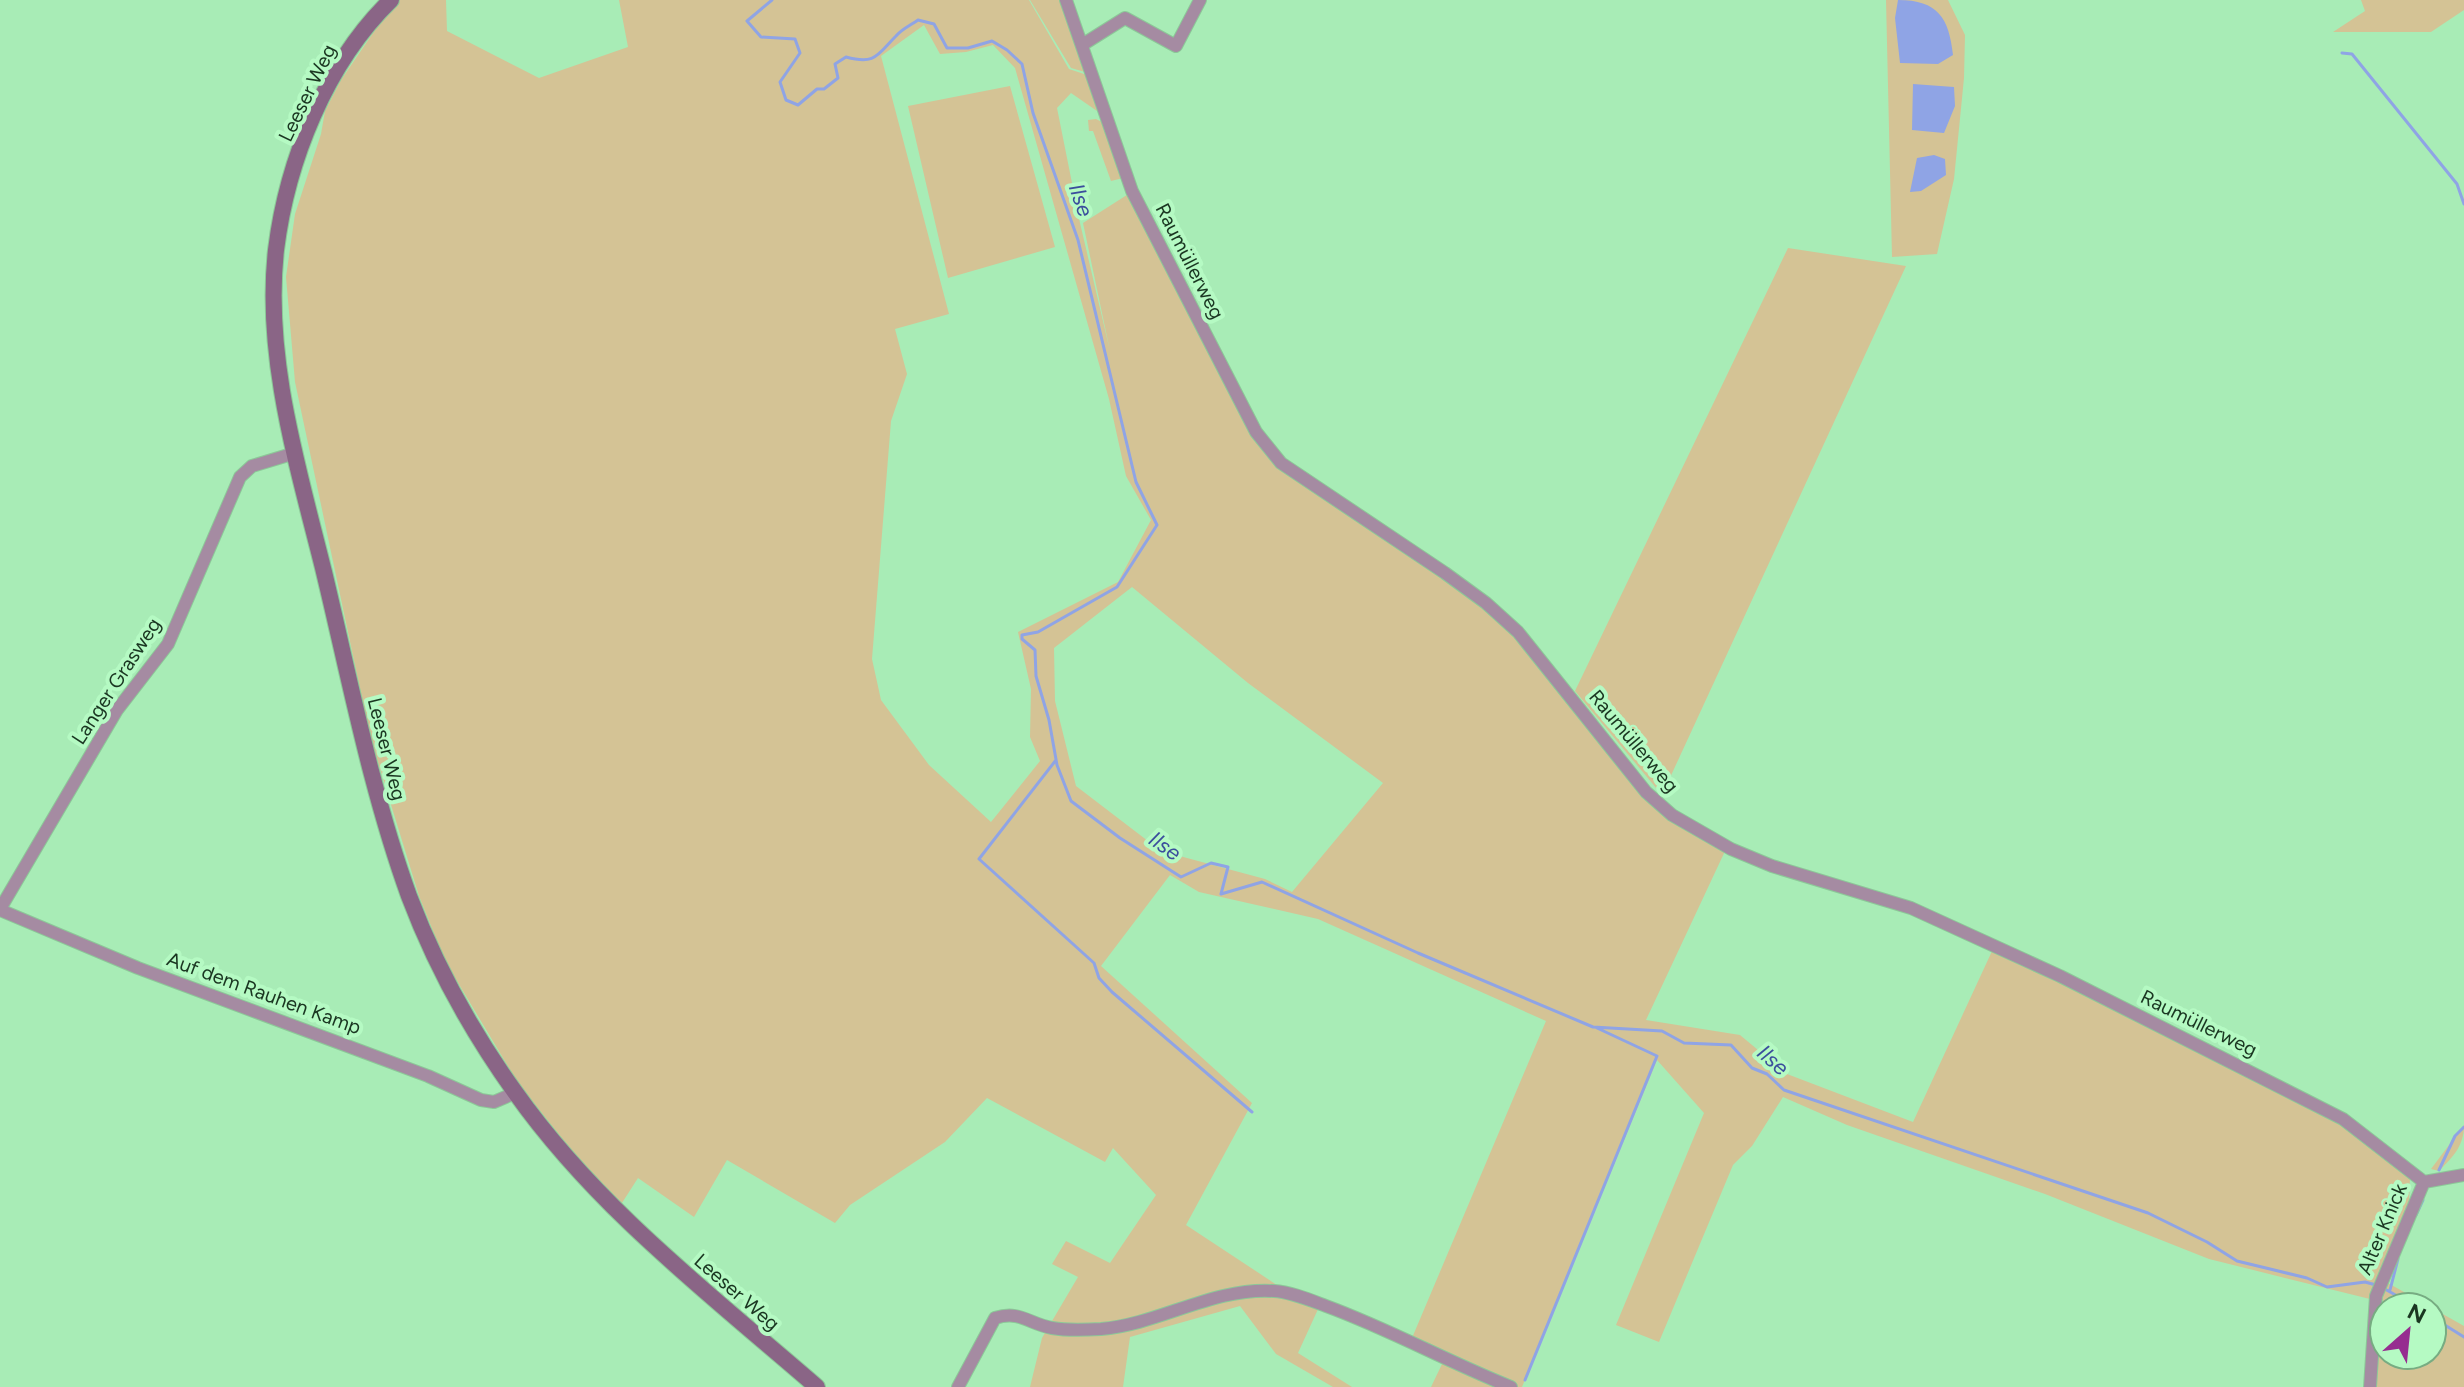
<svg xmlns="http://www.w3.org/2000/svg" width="2464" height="1387" viewBox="0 0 2464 1387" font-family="Figtree,sans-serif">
<rect width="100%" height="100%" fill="#a8ecb6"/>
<path fill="#d4c395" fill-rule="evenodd" d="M399 0H446L447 31 539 78 628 47 619 0H1029L1069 69 1087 75 1097 111 1071 93 1057 108 1080 223 1110 351 1083 223 1130 193 1279 465 1443 577 1507 626 1644 795 1726 849 1646 1020 1740 1035 1787 1074 1913 1122 1993 949 2219 1059 2340 1124 2410 1177 2409 1205 2376 1279 2386 1282 2431 1307H2384V1355H2432V1308L2464 1326V1387H2376L2378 1318 2383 1300 2370 1299 2209 1259 2045 1194 1847 1125 1783 1097 1752 1146 1733 1165 1659 1342 1616 1325 1704 1113 1657 1060 1522 1387H1518L1412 1338 1546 1021 1318 919 1199 892 1170 875 1101 966 1252 1103 1186 1225 1277 1285 1319 1307 1298 1353 1352 1387H1333L1276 1354 1240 1306 1130 1337 1123 1387H1030L1042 1338 1078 1277 1052 1264 1066 1241 1110 1263 1156 1195 1113 1148 1105 1162 987 1098 945 1142 850 1205 835 1223 727 1160 694 1217 638 1178 620 1206 594 1179 518 1083 445 961 419 896 370 736 295 382 286 277 295 214 321 134 325 111 341 80 390 8ZM924 25 940 54 966 52 993 45 1015 68 1109 399 1126 476 1151 520 1118 582 1018 632 1031 689 1030 737 1040 761 991 822 929 765 881 700 872 659 891 421 907 374 895 329 949 314 881 56ZM1132 587 1248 683 1383 783 1292 892 1265 879 1161 851 1076 786 1055 701 1054 648Z
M1030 0H1061L1085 72 1071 68Z
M1886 0H1948L1965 35 1964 78 1954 179 1937 254 1892 257Z
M2361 0H2464V10L2431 32H2333L2365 11Z
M1010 86 1055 247 948 278 908 106Z
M1096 119 1102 122 1123 178 1111 181 1093 131H1089L1088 120Z
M1788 248 1906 266 1662 795 1575 691Z
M2464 1125C2464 1146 2453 1157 2439 1171L2431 1169Z
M1443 1362 1505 1387H1431Z"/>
<path fill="#8fa4e5" d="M1898 0C1938 0 1949 18 1953 55L1938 64 1900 63 1895 18Z
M1913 84 1954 87 1955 106 1944 133 1912 130Z
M1934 155 1945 159 1946 175 1921 191 1910 192 1917 158Z"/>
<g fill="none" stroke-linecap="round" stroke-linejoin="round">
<path stroke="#8fa4e5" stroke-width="3" d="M772 0 747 21 761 37 795 39 800 53 780 82 786 100 798 105 817 89H824L838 78 835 64 846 57C876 65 877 55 896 36 902 29 911 25 918 20L934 24 947 48H968L992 41 1007 50 1022 64 1033 113 1078 240 1136 482 1157 525 1117 587 1038 632 1022 635V639L1035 650 1036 676 1049 720 1057 765 1071 801 1120 838 1181 877 1211 863 1228 867 1221 894 1262 882 1418 953 1593 1027 1662 1031 1684 1043 1731 1045 1752 1068 1767 1074 1784 1090 2148 1213 2207 1242 2237 1261 2307 1278 2327 1287 2365 1282 2376 1285
M2342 53 2352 54 2457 184 2464 204
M1056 760 979 859 1094 963 1099 978 1112 992 1252 1112
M2439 1170 2455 1136 2464 1127
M2416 1215 2423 1200
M2383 1288 2417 1307
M2390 1290 2398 1259
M2432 1317 2464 1337
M1525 1380 1657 1056 1597 1028"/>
<defs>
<path id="street" d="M1066 0 1132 191 1256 432 1281 463 1445 573 1486 603 1518 632 1646 792 1672 815 1731 849 1772 866 1911 908 2060 976 2343 1119 2424 1182 2464 1175
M1082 45 1125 18 1176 46 1200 0
M0 909 117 710 168 644 240 477 252 466 295 453
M0 910 138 968 428 1076 481 1100 494 1102 515 1093
M958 1387 995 1318C1020 1310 1029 1324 1052 1328 1069 1331 1085 1330 1101 1329 1160 1324 1213 1287 1274 1291 1291 1292 1310 1300 1326 1306 1389 1329 1448 1362 1511 1387
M2370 1387 2376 1296 2424 1182"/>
<path id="secondary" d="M391 0C326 63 287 161 276 250 264 358 298 467 324 572 350 680 371 791 409 896 435 965 472 1032 515 1092 597 1208 711 1295 817 1387"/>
</defs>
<use href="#street" stroke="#8cc898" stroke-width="14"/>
<use href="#secondary" stroke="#8cc898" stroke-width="18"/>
<use href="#street" stroke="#a58ba2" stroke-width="12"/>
<use href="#secondary" stroke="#8a6586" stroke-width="16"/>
</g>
<g text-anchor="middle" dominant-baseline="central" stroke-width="8" stroke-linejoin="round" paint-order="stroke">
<g font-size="20" fill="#1a3621" stroke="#b5fac3">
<text transform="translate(307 93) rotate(-64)">Leeser Weg</text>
<text transform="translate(1190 261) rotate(63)">Raumüllerweg</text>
<text transform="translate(116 681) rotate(-57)">Langer Grasweg</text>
<text transform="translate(1634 741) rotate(50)">Raumüllerweg</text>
<text transform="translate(387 749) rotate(76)">Leeser Weg</text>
<text transform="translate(264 993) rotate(20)">Auf dem Rauhen Kamp</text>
<text transform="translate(2199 1023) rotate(26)">Raumüllerweg</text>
<text transform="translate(2382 1229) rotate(-67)">Alter Knick</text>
<text transform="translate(737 1292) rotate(41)">Leeser Weg</text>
</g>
<g font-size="22" font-style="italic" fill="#3b4e9c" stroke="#b5fac3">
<text transform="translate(1081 200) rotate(71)">Ilse</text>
<text transform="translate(1165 846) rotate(35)">Ilse</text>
<text transform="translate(1773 1060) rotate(41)">Ilse</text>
</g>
</g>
<g transform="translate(2408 1331) rotate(27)"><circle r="38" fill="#b5fac3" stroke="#77ac82" stroke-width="2"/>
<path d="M0-6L14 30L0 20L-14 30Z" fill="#962d90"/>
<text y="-12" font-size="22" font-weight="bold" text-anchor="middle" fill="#1a3621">N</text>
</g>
</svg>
